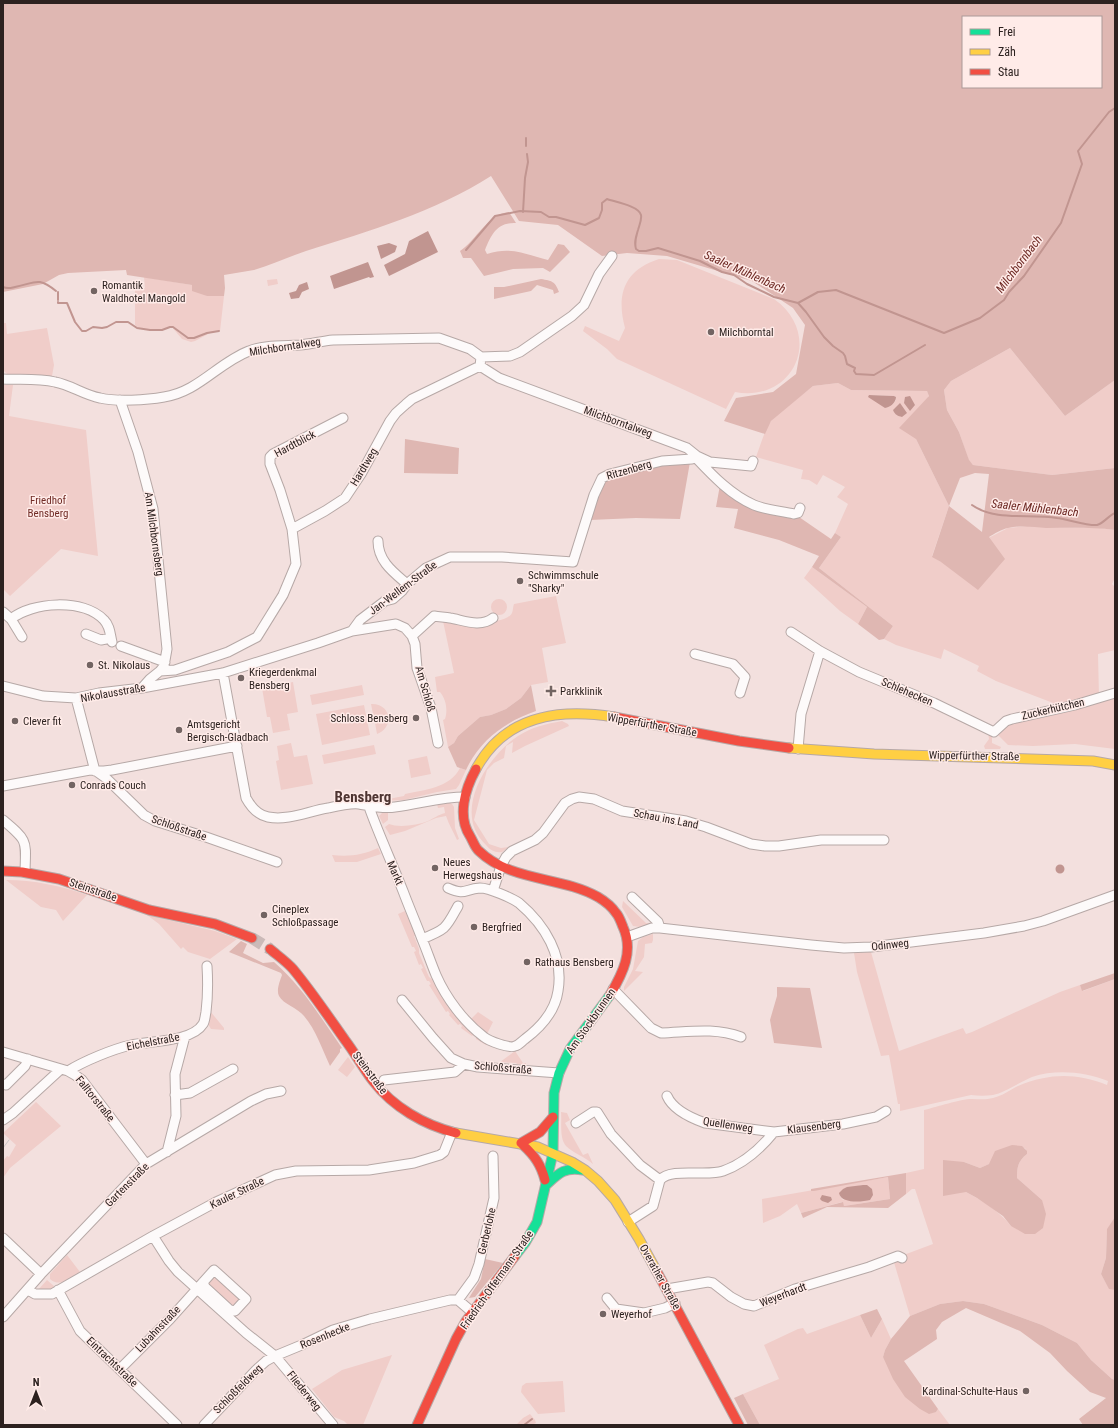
<svg xmlns="http://www.w3.org/2000/svg" width="1118" height="1428" viewBox="0 0 1118 1428" font-family="'Roboto Condensed',sans-serif">
<rect width="100%" height="100%" fill="#f3e0de"/>
<path fill="#f0cdc9" fill-rule="evenodd" d="M659 259 677 260 774 299C824 334 795 403 735 392L726 409 617 359 607 349 583 331 585 326 619 341 625 328C616 295 624 270 659 259Z
M144 277 192 285 207 296H224L220 331 210 333 195 341 191 342 182 339 171 326 158 331 138 328 135 325V288H145Z
M277 279 278 284 268 286 267 280Z
M3 323H6L7 334 47 328 54 365 52 376 8 375 3 370Z
M1010 348 1065 416 1115 380V468L1052 475 973 465 969 461 959 432 947 410 944 390 951 381Z
M838 383 851 390 927 391 929 395 916 439 949 506 932 556 941 562 1008 528 1027 526 1075 528 1092 527 1115 530V578L1112 584 1115 587V650L1098 654 1099 697 1061 706 996 681 977 671 979 666 944 649 941 659 896 645 884 639 893 626 819 568 841 537 835 533 848 504 837 497 845 487 823 475 817 485 809 480 801 479 803 470 756 457C761 444 765 427 775 416L813 386ZM869 395 894 396 896 397V400L892 405Z
M3 385H13L9 416 86 430 98 556 61 549 10 596 3 589Z
M812 567 867 607 858 624 840 611 804 578Z
M556 596 566 643 542 648 548 682 531 685 521 698 506 709 491 715 480 717 458 736 454 743 448 747 443 720 445 719C448 710 446 699 440 692H437L435 677 454 673 443 621C458 621 505 627 512 613 513 611 513 606 514 604Z
M491 607a8 8 0 1 1 16 0a8 8 0 1 1-16 0Z
M293 682 298 712 287 714 290 730 273 733 270 717H267L262 688Z
M362 685 364 695 312 705 310 695Z
M1115 696V749L1075 744 1033 746 1008 745 996 733 1008 722Z
M371 704C391 703 395 727 377 734L375 723 377 721 378 718 373 714Z
M364 705 370 735 322 745 316 714Z
M562 721 568 724 569 726 525 746 512 753 513 742 506 746 504 758 494 763 487 770 474 820 489 844 501 848 509 847 502 852C495 853 490 850 486 845 451 813 487 756 518 736 532 727 546 724 562 721Z
M988 733 992 736V743L1001 747 1000 749H985L984 746 989 739Z
M291 743 294 757 307 755 313 784 281 790 276 761 279 760 277 746Z
M374 745 376 754 324 764 322 755Z
M427 756 431 774 411 778 408 760Z
M460 768 466 770 459 785 456 789 437 792 404 800 383 801V800L404 796 405 794C424 790 450 788 460 768Z
M448 802 452 804 454 807 455 828 459 839 457 840C453 831 449 825 446 816L436 818 405 831 390 835 385 827 389 824C399 828 418 825 428 821 434 818 438 815 445 813L444 807 438 808 437 804Z
M383 812H388V820L383 824 379 816Z
M378 848 381 854 357 862H335L332 855C349 857 363 855 378 848Z
M6 880C34 880 61 886 87 895L63 921 56 910 41 907Z
M623 901 646 923H654L640 927 633 926 622 907Z
M405 911 416 936H414L419 949V953L429 977 432 979C445 1003 463 1029 487 1044L486 1045 476 1039V1037L473 1035 472 1036 461 1028 462 1026 460 1024 458 1025 449 1015 450 1014 448 1011 446 1012 429 985 431 984 429 981H427L421 969 423 968 421 964 419 965 414 952 416 951 414 947H412L398 914Z
M147 915 215 931 237 939 210 959 188 952 183 947 181 949 159 924Z
M653 934V940L652 943 645 944 644 957 635 971 643 972 624 991V987L633 969 638 941 643 937Z
M871 952 899 1051 963 1028 966 1034 972 1032 1060 992 1080 985 1083 991 1115 979V1217L1107 1230 1106 1258 1101 1274 1109 1288 1115 1290V1380L1112 1379 1091 1360 1077 1343 1042 1325 984 1304 963 1301 940 1304 910 1316 893 1259 933 1244 915 1189H912L906 1194V1173L924 1169V1110C937 1107 960 1099 972 1099 979 1099 986 1100 993 1098 1002 1096 1010 1090 1018 1086 1050 1073 1076 1073 1107 1085L1108 1081C1084 1072 1057 1069 1032 1077 1020 1082 1004 1093 993 1095 986 1096 978 1096 971 1095L900 1111V1104H898L889 1055 881 1056 857 972 854 953ZM1025 1148 1027 1154C1018 1161 1017 1167 1017 1178L1042 1200 1011 1226C999 1211 983 1201 966 1192L964 1162 980 1168Z
M210 1011 224 1028V1030L211 1029 208 1024 209 1012Z
M478 1012 493 1022 487 1034 471 1019Z
M515 1051 523 1063H526V1065L517 1064 516 1063 500 1062Z
M348 1057 355 1067 347 1077 338 1070Z
M36 1102 61 1126 10 1168 3 1178V1161L7 1156 9 1157 16 1145 3 1133Z
M561 1112 567 1113 570 1120 565 1123 583 1155 588 1153 593 1164C585 1157 573 1153 566 1146 559 1138 562 1122 561 1112Z
M888 1177 890 1199 844 1206 842 1202 801 1213 797 1204 780 1216 763 1223 762 1199ZM863 1185 843 1200 840 1196 843 1189Z
M67 1255 80 1272C70 1278 60 1288 50 1279V1274Z
M213 1273 243 1298 235 1309 206 1287Z
M47 1280 55 1287 49 1291 38 1290Z
M860 1315 871 1338 882 1319 891 1339 885 1350 883 1357 936 1412 938 1409 950 1425H760L743 1394 779 1379 764 1345 798 1329 803 1328 807 1334Z
M392 1355 363 1425H348L344 1421 334 1417 312 1389 342 1370Z
M563 1381 565 1412 538 1414 521 1392 522 1386 526 1383Z
M530 1414 535 1420 536 1423 532 1425H516L523 1418Z"/>
<path fill="#dfb7b2" fill-rule="evenodd" d="M3 3H1115V380L1065 416 1010 348 951 381 944 390 947 410 959 432 969 460 973 465 1052 475 1115 468V530C1092 527 1069 528 1046 528 1034 527 1021 525 1008 528 1002 529 994 534 989 537L1005 559 978 590 941 562 932 557 949 506 916 439 899 428 929 396 927 391 851 390 838 383 813 386 771 421 765 434 724 421 736 398 773 392 796 374 805 325 793 308 752 281 667 256 627 253 602 256 558 225 519 221 491 176C435 212 369 231 306 251 288 257 271 265 254 270 244 272 234 273 224 275L225 288 224 296H207L192 291V285L127 275 126 270 68 273 59 275 43 284 3 292ZM963 17H1101V87H963ZM975 473 989 474 982 532 949 506 960 478Z
M509 212 516 223C497 222 491 235 485 250L487 254C511 246 525 254 548 260L558 244 564 245 570 252 550 272 543 268 513 269 484 276 471 258H463L460 251C477 240 487 214 509 212Z
M541 279C552 281 555 281 559 292L554 294 553 290 537 285 531 291 494 299V287H504Z
M405 439 459 448 458 474 404 473Z
M690 462 680 519 636 518 590 520 603 483 607 479 667 464Z
M720 485 736 499 799 517 831 539 835 533 841 537 819 568 893 626 884 639 879 640 858 624 867 607 812 567 819 556 779 540 734 528 738 509 716 507Z
M531 685 536 711C506 721 479 741 466 770L457 767 448 747 454 743 458 736 480 717 491 715 506 709 521 698Z
M241 941 247 944 243 953 263 963 274 962C302 986 321 1018 342 1048L340 1049V1052L330 1066C322 1049 316 1030 304 1016 298 1008 283 1004 279 996 276 990 280 981 282 975L281 973 229 952Z
M1115 973V979L1082 991 1080 985Z
M777 987 810 988 822 1048 774 1043 770 1020 777 996Z
M1012 1145 1022 1146 1027 1151V1154C1018 1161 1017 1167 1017 1178L1042 1200 1046 1214 1043 1228 1035 1234H1025L1011 1226 1003 1216 977 1198 966 1192 943 1196V1160L964 1162 980 1168 989 1164 995 1151Z
M906 1173V1194L888 1208 827 1207 803 1218 801 1213 843 1202 844 1206 890 1199 888 1177 814 1191H811V1189Z
M1115 1217V1290L1109 1289 1101 1274 1106 1258 1107 1229Z
M485 1259 503 1263 475 1297 469 1298 472 1293 481 1279Z
M963 1301 984 1304 1042 1325 1077 1343 1091 1360 1112 1379 1115 1380V1425H1083L1079 1419 1106 1398 1090 1392 1067 1371 1050 1353 1020 1331 966 1308 942 1322 936 1330 937 1339 904 1361 938 1409 936 1412 929 1414 920 1409 905 1397 893 1379 883 1357 885 1350 891 1339 910 1316 940 1304Z
M877 1309 882 1319 871 1338 860 1315Z
M743 1394 760 1425H748L734 1398Z"/>
<path fill="#c19590" d="M428 231 438 252 389 276 384 265 405 254 409 241Z
M389 243 397 246 395 252 381 259 377 246Z
M368 262 374 277 370 278 369 277 334 289 330 276Z
M307 282 309 289 302 292 299 298 291 299 289 293 296 291 299 285Z
M869 395 894 396 896 397C896 403 890 407 885 408L868 397Z
M910 396 915 405 910 411 904 403 905 397Z
M900 403 907 413 902 417C898 416 895 415 893 410Z
M1055.5 869a4.5 4.5 0 1 1 9 0a4.5 4.5 0 1 1-9 0Z
M863 1185H867L872 1189 873 1195 870 1200C862 1202 841 1204 839 1193L843 1189 847 1187Z
M822 1195 831 1197 832 1200 828 1203 822 1201 820 1199Z"/>
<g fill="none" stroke-linecap="round" stroke-linejoin="round">
<path stroke="#c19590" stroke-width="2" d="M526 138V146
M523 212 525 178 528 162 527 154
M466 250 495 216 520 211 541 212 549 217H556L585 225 599 218 602 210V203L607 199C615 202 639 206 641 215 642 220 639 226 638 230 636 237 634 242 636 249L639 251H646L658 248 700 261 722 272 734 275 747 284 774 297 798 303 806 312 824 337 833 346 843 353 845 356 847 364 855 368 854 371 856 374 874 375 925 345
M3 287C8 289 10 288 15 287 36 283 37 276 56 291
M58 292V300
M58 302V303H67L75 322 82 331H86L93 327 102 328 107 327 116 322H128L137 328 150 330H162L170 327H173L188 338H194L207 333 219 331
M798 303 818 292 836 290 944 333 980 318 1004 300 1009 292 1024 276 1061 223 1082 164 1078 151 1109 112 1115 108
M972 505C996 522 1031 513 1057 518 1067 519 1088 526 1097 525 1104 523 1108 516 1115 513
M524 1425 532 1419"/>
<path stroke="#cbbab8" stroke-width="12" stroke-dasharray="12 6" stroke-linecap="butt" d="M252 938 270 949"/>
<defs>
<path id="street" d="M480 366 499 378 687 448 697 456 710 462 751 466 753 461
M3 379C20 380 38 378 55 382 71 385 84 395 100 398 117 402 147 400 164 397 198 392 218 363 249 351 262 345 285 346 300 345 311 344 322 341 333 340L439 338 470 349 481 357
M120 400 138 452 153 509 167 649 164 666 160 671
M696 458C713 476 731 495 754 505 766 510 781 511 794 514L798 513 800 508
M292 529 280 490 270 464V457L273 454 343 418
M378 541C378 561 393 572 407 584
M3 612 11 619 22 637
M11 619C32 602 83 598 104 620 110 626 110 634 112 642
M352 631 396 624 405 628 412 636 415 644 417 668 431 708 438 743
M791 632 820 651 859 672 934 703 994 732 1006 721 1012 719 1075 705 1115 693
M86 634 101 640 111 638
M412 636 434 616C439 617 445 617 450 618 463 620 480 628 493 618
M121 646 165 662
M695 654 733 664 745 677 740 693
M223 673 246 798C251 807 258 815 268 817 288 821 309 811 328 808 337 806 350 803 359 804 371 806 383 809 395 807 420 804 440 797 465 797
M3 686 43 696 76 698 99 693 142 688 223 673 318 643 352 631 360 620 385 601 393 599 402 591 407 584 426 568 450 557H502L573 562 594 495 602 478 610 474 662 461 692 459 696 458 697 456
M142 688 150 679 160 671 175 670 228 652 257 637 283 595 296 564 292 529 325 511 345 498 361 474 390 421 396 413 406 404 412 399 480 366 481 357 510 356 520 352 572 316 584 305 599 274 612 256
M76 698 95 771
M798 749 801 714 820 651
M96 771 106 778 144 815 155 821 206 837 277 862
M3 786 90 770 104 771 112 770 237 746
M369 807C379 835 392 863 403 891 409 907 416 923 422 939 427 951 431 963 436 975 446 998 464 1022 484 1037 489 1041 510 1049 515 1046 519 1045 522 1041 525 1039 541 1027 555 1012 558 991 564 956 545 925 519 903 512 898 489 888 480 888 464 889 466 896 448 888
M3 820C28 841 26 840 25 871
M493 891 501 866 506 857 512 851 535 840 543 833 565 803 572 799 579 797 594 799 622 811 686 821 706 827 751 844 765 846H779L821 840H884
M632 897 658 922 660 928
M627 937 652 928H660L811 945 844 948 871 947 984 933 1024 926 1043 921 1115 895
M422 939C447 929 446 928 458 906
M613 989 651 1028 661 1033C689 1032 714 1027 741 1037
M402 1000 433 1038 451 1058 464 1064 478 1067 559 1073
M3 1052 68 1071 75 1075 82 1080 146 1164
M68 1071C84 1061 113 1049 131 1045 150 1041 192 1042 203 1024 205 1021 205 1016 206 1012 208 996 208 982 207 966
M384 1080 455 1072 464 1064
M3 1084 6 1085 25 1066 28 1059
M175 1095 190 1093 233 1069
M667 1096C673 1110 691 1118 705 1123L774 1132 843 1124 876 1117 886 1111
M3 1120 13 1113 61 1069
M576 1123 593 1112H597L611 1134 640 1165 660 1180
M167 1152 176 1116 175 1074 185 1036
M628 1222 653 1206 660 1180C671 1167 707 1177 723 1171 743 1164 761 1148 774 1132
M153 1236 169 1261 178 1272 246 1333 275 1356 333 1425
M3 1238 41 1274
M667 1289 708 1282 713 1283 731 1297 744 1304 754 1306 795 1289 869 1267 898 1256 902 1258
M28 1290 35 1294H52L153 1236 216 1202 275 1175 296 1171 369 1170 414 1163 440 1155 444 1152 452 1132
M58 1290 80 1331 177 1425
M607 1298 616 1309 644 1313 665 1308 675 1303
M458 1300 474 1278 479 1264 494 1198 493 1156
M3 1317 41 1274 146 1164 251 1101 266 1094 281 1091
M120 1369 170 1319 214 1270 246 1299 235 1311 230 1310 205 1287 203 1282
M204 1425 256 1370 266 1361 275 1356 304 1344 333 1330 370 1319 450 1300H458L472 1312"/>
<path id="fast" d="M546 1185C559 1173 564 1167 583 1170
M515 1256 525 1243 537 1222 553 1153 554 1093 559 1073 570 1049 610 995"/>
<path id="slow" d="M789 748 874 754 1093 761 1115 765
M476 769C505 715 559 708 614 717
M456 1133 538 1147 572 1162 585 1170 598 1181 615 1200 639 1239 656 1270"/>
<path id="jam" d="M614 717 739 741 789 748
M476 769C465 789 457 816 470 836 473 841 475 848 479 851 511 882 561 876 598 897 603 900 612 907 616 913 619 916 621 922 623 927 634 951 623 973 610 995
M3 871 22 872 59 879 149 910 215 924 252 938
M270 949C277 955 287 962 293 969 312 992 328 1016 345 1040 355 1053 363 1068 373 1081 393 1107 424 1125 456 1133
M521 1143 540 1132 553 1117
M523 1145C535 1156 541 1165 545 1180
M656 1270 739 1425
M417 1425 456 1339 466 1321 515 1256"/>
</defs>
<use href="#street" stroke="#b6a8a6" stroke-width="11"/>
<use href="#fast" stroke="#b6a8a6" stroke-width="11"/>
<use href="#slow" stroke="#b6a8a6" stroke-width="11"/>
<use href="#jam" stroke="#b6a8a6" stroke-width="11"/>
<use href="#street" stroke="#fdfafa" stroke-width="9"/>
<use href="#fast" stroke="#16e098" stroke-width="9"/>
<use href="#slow" stroke="#ffcf43" stroke-width="9"/>
<use href="#jam" stroke="#f24e42" stroke-width="9"/>
<path stroke="#ccc6c6" stroke-width="1" d="M3 1148 9 1140"/>
</g>
<g fill="#726462" stroke="#ffebe8" stroke-width="1.5">
<circle cx="94" cy="291" r="4"/>
<circle cx="711" cy="332" r="4"/>
<circle cx="520" cy="581" r="4"/>
<circle cx="90" cy="665" r="4"/>
<circle cx="241" cy="678" r="4"/>
<path d="M549 685h4v4h4v4h-4v4h-4v-4h-4v-4h4z"/>
<circle cx="416" cy="718" r="4"/>
<circle cx="15" cy="721" r="4"/>
<circle cx="179" cy="730" r="4"/>
<circle cx="72" cy="785" r="4"/>
<circle cx="435" cy="868" r="4"/>
<circle cx="264" cy="915" r="4"/>
<circle cx="474" cy="927" r="4"/>
<circle cx="527" cy="962" r="4"/>
<circle cx="603" cy="1314" r="4"/>
<circle cx="1026" cy="1391" r="4"/>
</g>
<g text-anchor="middle" dominant-baseline="central" stroke-width="3" stroke-linejoin="round" paint-order="stroke">
<g font-size="11" fill="#2c211f" stroke="#ffebe8" text-anchor="start">
<text x="102" y="285">Romantik<tspan x="102" dy="13">Waldhotel Mangold</tspan></text>
<text x="719" y="332">Milchborntal</text>
<text x="528" y="575">Schwimmschule<tspan x="528" dy="13">"Sharky"</tspan></text>
<text x="98" y="665">St. Nikolaus</text>
<text x="249" y="672">Kriegerdenkmal<tspan x="249" dy="13">Bensberg</tspan></text>
<text x="560" y="691">Parkklinik</text>
<text x="408" y="718" text-anchor="end">Schloss Bensberg</text>
<text x="23" y="721">Clever fit</text>
<text x="187" y="724">Amtsgericht<tspan x="187" dy="13">Bergisch-Gladbach</tspan></text>
<text x="80" y="785">Conrads Couch</text>
<text x="443" y="862">Neues<tspan x="443" dy="13">Herwegshaus</tspan></text>
<text x="272" y="909">Cineplex<tspan x="272" dy="13">Schloßpassage</tspan></text>
<text x="482" y="927">Bergfried</text>
<text x="535" y="962">Rathaus Bensberg</text>
<text x="611" y="1314">Weyerhof</text>
<text x="1018" y="1391" text-anchor="end">Kardinal-Schulte-Haus</text>
</g>
<g font-size="11" fill="#2c211f" stroke="#ffebe8">
<text transform="translate(285 347) rotate(-9)">Milchborntalweg</text>
<text transform="translate(618 422) rotate(20)">Milchborntalweg</text>
<text transform="translate(295 444) rotate(-28)">Hardtblick</text>
<text transform="translate(364 467) rotate(-59)">Hardtweg</text>
<text transform="translate(629 470) rotate(-16)">Ritzenberg</text>
<text transform="translate(154 534) rotate(82)">Am Milchbornsberg</text>
<text transform="translate(403 588) rotate(-37)">Jan-Wellem-Straße</text>
<text transform="translate(425 689) rotate(74)">Am Schloß</text>
<text transform="translate(907 692) rotate(23)">Schlehecken</text>
<text transform="translate(113 693) rotate(-10)">Nikolausstraße</text>
<text transform="translate(1053 709) rotate(-13)">Zuckerhütchen</text>
<text transform="translate(652 725) rotate(10)">Wipperfürther Straße</text>
<text transform="translate(974 756) rotate(1)">Wipperfürther Straße</text>
<text transform="translate(666 819) rotate(11)">Schau ins Land</text>
<text transform="translate(179 828) rotate(19)">Schloßstraße</text>
<text transform="translate(395 873) rotate(66)">Markt</text>
<text transform="translate(93 890) rotate(19)">Steinstraße</text>
<text transform="translate(890 945) rotate(-6)">Odinweg</text>
<text transform="translate(591 1021) rotate(-55)">Am Stockbrunnen</text>
<text transform="translate(153 1042) rotate(-11)">Eichelstraße</text>
<text transform="translate(503 1068) rotate(5)">Schloßstraße</text>
<text transform="translate(370 1073) rotate(53)">Steinstraße</text>
<text transform="translate(95 1099) rotate(51)">Falltorstraße</text>
<text transform="translate(728 1125) rotate(9)">Quellenweg</text>
<text transform="translate(814 1127) rotate(-7)">Klausenberg</text>
<text transform="translate(127 1185) rotate(-45)">Gartenstraße</text>
<text transform="translate(237 1193) rotate(-26)">Kauler Straße</text>
<text transform="translate(487 1231) rotate(-77)">Gerberlohe</text>
<text transform="translate(660 1277) rotate(61)">Overather Straße</text>
<text transform="translate(497 1280) rotate(-55)">Friedrich-Offermann-Straße</text>
<text transform="translate(783 1295) rotate(-21)">Weyerhardt</text>
<text transform="translate(158 1329) rotate(-46)">Lubahnstraße</text>
<text transform="translate(325 1336) rotate(-22)">Rosenhecke</text>
<text transform="translate(112 1362) rotate(44)">Eintrachtstraße</text>
<text transform="translate(238 1389) rotate(-45)">Schloßfeldweg</text>
<text transform="translate(304 1391) rotate(51)">Fliederweg</text>
</g>
<g font-size="11" fill="#712c26" stroke="#ffebe8">
<text x="48" y="500">Friedhof<tspan x="48" dy="13">Bensberg</tspan></text>
</g>
<g font-size="12" font-style="italic" fill="#6d2823" stroke="#ffebe8">
<text transform="translate(1019 264) rotate(-53)">Milchbornbach</text>
<text transform="translate(745 272) rotate(24)">Saaler Mühlenbach</text>
<text transform="translate(1035 508) rotate(6)">Saaler Mühlenbach</text>
</g>
<g font-size="15" font-weight="bold" fill="#4e3532" stroke="#ffebe8">
<text x="363" y="797">Bensberg</text>
</g>
</g>
<rect width="1118" height="1428" fill="none" stroke="#2c211f" stroke-width="8"/>
<rect x="962" y="16" width="140" height="72" fill="#ffebe8" stroke="#ab9a98"/>
<rect x="970" y="29" width="20" height="6" fill="#16e098" stroke="#ab9a98"/>
<text x="998" y="36" font-size="12" fill="#2c211f">Frei</text>
<rect x="970" y="49" width="20" height="6" fill="#ffcf43" stroke="#ab9a98"/>
<text x="998" y="56" font-size="12" fill="#2c211f">Zäh</text>
<rect x="970" y="69" width="20" height="6" fill="#f24e42" stroke="#ab9a98"/>
<text x="998" y="76" font-size="12" fill="#2c211f">Stau</text>
<g transform="translate(36 1392)" stroke="#ffebe8" stroke-width="3" paint-order="stroke">
<path d="M0-3L7 15L0 10L-7 15Z" fill="#2c211f"/>
<text y="-6" font-size="11" font-weight="bold" text-anchor="middle" fill="#2c211f">N</text>
</g>
</svg>
